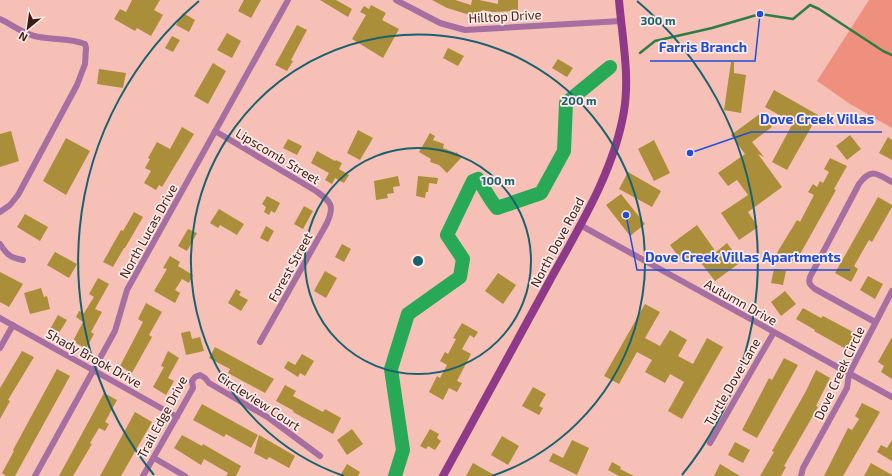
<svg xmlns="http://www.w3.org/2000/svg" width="892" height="476" viewBox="0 0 892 476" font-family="'Exo 2',sans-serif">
<rect width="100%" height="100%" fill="#f7c0b6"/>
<path fill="#ef907f" d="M869 0H892V128L850 104 817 81Z"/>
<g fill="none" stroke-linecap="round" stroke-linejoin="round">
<path stroke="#2d7e44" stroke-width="2.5" d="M640 53 655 41 712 28 760 14 793 19 810 5 819 9 883 51 892 55"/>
<path stroke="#27a958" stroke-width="14" d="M395 476 403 450 391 369 408 314 460 277 463 259 447 235 473 181 478 179C485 189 489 199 497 208L541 193 564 151 566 103 610 67"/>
</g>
<path fill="#ab8e39" d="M132 0H160L154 10 163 15 151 36 137 28 135 31 114 19 120 9 126 12Z
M244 0H261L251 18 238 11Z
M320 0H336L352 9 348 17Z
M432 0H455L471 5 472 0H479L498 4V0H518V11L493 12 482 10 480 18 447 8Z
M371 5 386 13 382 20 399 29 383 58 352 39 366 15 360 12 364 6 369 9Z
M183 13 195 20 189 32 176 25Z
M297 25 307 30 291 60 293 61 287 71 275 65Z
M227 33 241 41 232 58 217 50Z
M172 36 180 40 173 52 165 48Z
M448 48 464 56 458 66 443 58Z
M558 59 573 68 567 77 552 68Z
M731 62H734V73L746 75 741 113 724 110Z
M213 63 226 71 208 104 194 96Z
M99 69 126 73 123 88 97 84Z
M774 90 818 115 787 170 772 162 793 123 765 107Z
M761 113 772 127 752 142 764 157 758 154 782 187 748 212 758 227 739 240 721 213 748 195 737 180 728 186 718 173 745 154 731 135Z
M182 127 194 134 162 187 159 185 156 190 144 183 151 171 145 168 150 159 148 158 157 142 170 149Z
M358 130 373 138 360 160 347 153Z
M11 131 19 161 0 167V134Z
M430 133 435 136 433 140 444 144 443 148 456 153V152L462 157 447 173 439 165 430 162 431 159 419 152Z
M850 135 861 149 847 160 836 146Z
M888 137 892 140V160L879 153Z
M66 138 90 151 66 195 43 181Z
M288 139 302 146 297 155 283 148Z
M654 140 670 173 654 181 638 149Z
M317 151 335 161 336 160 342 163 339 169 349 175 344 183 335 178 332 184 325 180 329 173 311 163Z
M830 158 847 166 834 189 836 190 799 256 796 254 791 264 775 256 797 220 800 222 814 195 808 192 813 184 817 187 820 181 823 183 829 172 824 169Z
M628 172 661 191 652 207 619 189Z
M398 176 400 186 393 187 394 193 387 194 388 198 376 200 374 181Z
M418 176 438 178 437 184 429 183 428 192H426L425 198 416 196Z
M621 194 645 224 630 236 606 205Z
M267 196 280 203 275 213 271 211 269 215 264 212 266 207 262 204Z
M878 197 892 205V207L872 242 869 240 854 266 858 269 851 282 835 273Z
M304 206 313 211 303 229 294 224Z
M219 209 244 224 237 235 220 225 218 228 210 223Z
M134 212 143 217 125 248H124L113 267 103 262 121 230 123 231Z
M25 214 48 227 40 241 17 227Z
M697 225 716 252 727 243 741 262 715 281 695 255 684 264 670 245Z
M266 226 274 231 268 242 260 238Z
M188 229 197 233 187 251 178 246Z
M342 244 351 249 344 262 335 257Z
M55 252 77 264 69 278 47 265Z
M170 256 180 262 178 266 193 275 189 283 182 279 175 290 180 293 175 303 154 291 167 269 163 268Z
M774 269 786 271 783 285 771 283Z
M325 271 337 278 326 298 314 291Z
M0 272 23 284 9 307 0 302Z
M498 273 516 285 503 304 485 291Z
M868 276 883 284 875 299 860 290Z
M98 278 109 284 95 309 102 312 91 332 94 334 86 349 73 341 83 322 76 317 79 311 84 313 94 297 89 294Z
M41 288 44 297 47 296 50 309 30 314 24 293Z
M236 289 241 292 239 295 248 300 241 311 228 303Z
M785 291 796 304 781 316 771 302Z
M146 303 162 312 149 335 152 337 132 373 120 366 143 322 138 319Z
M645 304 660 312 645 338 660 346 670 330 687 340 678 356 693 364 707 338 723 347 682 419 668 411 684 382 670 374 665 383 645 372 652 360 637 352 619 384 604 376Z
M803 308 821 318 823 316 855 333 846 349 814 331 815 330 796 319Z
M58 315 67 320 57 336 49 331Z
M462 323 478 332 474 338 470 335 462 349 471 354 457 381 462 383 457 392 449 388 443 400 429 392 437 376 440 378 447 365 440 361 445 352 448 354 456 339 453 338Z
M190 331 192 339 200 337 204 351 186 355 181 333Z
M892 337V379L881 372 884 366 878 362Z
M215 347 274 379 265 393 228 373 230 369 209 358Z
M22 351 34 357 8 400 10 401 0 419V388Z
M168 351 179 358 168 378 174 381 166 395 153 387 164 367 161 366Z
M302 354 314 361 305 376 300 373 298 377 284 368 288 361 295 365Z
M784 358 798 365 757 438 742 430 769 378 772 380Z
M57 369 70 376 15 476H6L2 473 14 451 13 450Z
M816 370 830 378 816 406 818 407 784 466 786 467 781 476H760L774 452 772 451 806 391Z
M285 385 296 391 293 396 323 412 325 409 341 418 333 434 293 412 294 411 276 401Z
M533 387 546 394 539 406 543 408 539 415 522 406Z
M104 393 117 400 105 422 109 424 105 431 99 428 90 443 92 444 73 476H59Z
M862 403 880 412 843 476H824L848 428 852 430 859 419 855 416Z
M202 404 258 435 251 448 226 434 224 437 193 420Z
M135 412 152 422 121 476H100Z
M352 429 363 444 347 455 337 440Z
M430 429 439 434 437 438 441 441 435 450 428 446 426 449 420 446Z
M182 435 202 446 203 444 241 466 236 476H226L228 473 204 459 201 465 174 448Z
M259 435 295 456 289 468 269 457 267 460 254 453Z
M502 436 519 446 508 465 491 455Z
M572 440 589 448 577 475 549 461 553 453 563 458Z
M892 440V461L877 452 881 445 887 448Z
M735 442 750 450 743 463 728 455Z
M612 462 621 467 620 469 634 476H619L608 470Z
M473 463 496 476H466Z
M871 463 892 475V476H864Z
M347 464 360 472 358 476H340Z
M720 464 740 476H714Z"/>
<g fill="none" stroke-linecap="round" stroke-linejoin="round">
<path stroke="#a76ea1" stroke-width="6" d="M396 0 440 23 465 30 621 21
M0 19C13 25 24 35 39 37 55 40 70 38 85 44L86 48 85 64 77 85 18 195 10 205 0 212
M215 131 316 191C331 202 335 205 327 223L260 342
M580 225 892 397
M0 244C7 255 11 258 23 260
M0 318 177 417
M875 322 815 289C810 285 808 283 810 277L859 184C871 168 876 173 892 182
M0 348 13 325
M710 443 774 332
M154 458 185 476
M35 476 115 331 127 290 288 0
M143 476 193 388 192 381 195 377 200 375 205 378 209 383 269 418 320 456
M801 476 803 468 847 388 849 374 892 291"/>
<path stroke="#8f3a88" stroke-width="8" d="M443 476C478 411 514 347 549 282 578 229 614 172 624 111 630 75 622 37 619 0"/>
</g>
<g fill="none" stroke="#17626e" stroke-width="2">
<circle cx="418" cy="261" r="113"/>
<path d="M344 476A227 227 0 1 1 492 476"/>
<path d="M154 475A340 340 0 0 1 199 1M637 1A340 340 0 0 1 682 475"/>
</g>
<g text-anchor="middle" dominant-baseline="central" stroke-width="3.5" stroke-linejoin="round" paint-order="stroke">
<g font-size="13" fill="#3c1b15" stroke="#ffebe8">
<text transform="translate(505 16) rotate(-3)">Hilltop Drive</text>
<text transform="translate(278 156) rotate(31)">Lipscomb Street</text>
<text transform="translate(148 231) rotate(-61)">North Lucas Drive</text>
<text transform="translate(557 242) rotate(-62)">North Dove Road</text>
<text transform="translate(290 267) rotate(-61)">Forest Street</text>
<text transform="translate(741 302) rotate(29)">Autumn Drive</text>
<text transform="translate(94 358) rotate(29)">Shady Brook Drive</text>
<text transform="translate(839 373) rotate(-65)">Dove Creek Circle</text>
<text transform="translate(732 382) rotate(-60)">Turtle Dove Lane</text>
<text transform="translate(259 401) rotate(33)">Circleview Court</text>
<text transform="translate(162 417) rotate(-62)">Trail Edge Drive</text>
</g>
</g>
<circle cx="418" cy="261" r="6" fill="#17626e" stroke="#ffebe8" stroke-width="2"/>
<g font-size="12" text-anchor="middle" font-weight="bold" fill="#17626e" stroke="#ffebe8" stroke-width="3.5" stroke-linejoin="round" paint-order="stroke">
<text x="658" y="25">300 m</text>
<text x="579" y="105">200 m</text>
<text x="498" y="185">100 m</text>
</g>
<path fill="none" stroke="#1d4ed8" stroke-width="1.5" d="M760 14L755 61H650M690 153L751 132H882M626 215L637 270H850"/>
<g fill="#1d4ed8" stroke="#ffebe8" stroke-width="1.5">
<circle cx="760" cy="14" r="4"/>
<circle cx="690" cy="153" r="4"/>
<circle cx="626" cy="215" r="4"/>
</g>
<g font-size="14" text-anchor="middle" font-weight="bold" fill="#1d4ed8" stroke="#ffebe8" stroke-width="3.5" stroke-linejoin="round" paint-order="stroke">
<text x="703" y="52">Farris Branch</text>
<text x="817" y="124">Dove Creek Villas</text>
<text x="743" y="262">Dove Creek Villas Apartments</text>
</g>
<g transform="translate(28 28) rotate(209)" stroke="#ffebe8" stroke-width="3" paint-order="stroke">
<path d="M0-3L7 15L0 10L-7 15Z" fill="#3c1b15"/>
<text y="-6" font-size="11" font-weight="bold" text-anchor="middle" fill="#3c1b15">N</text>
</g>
</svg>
